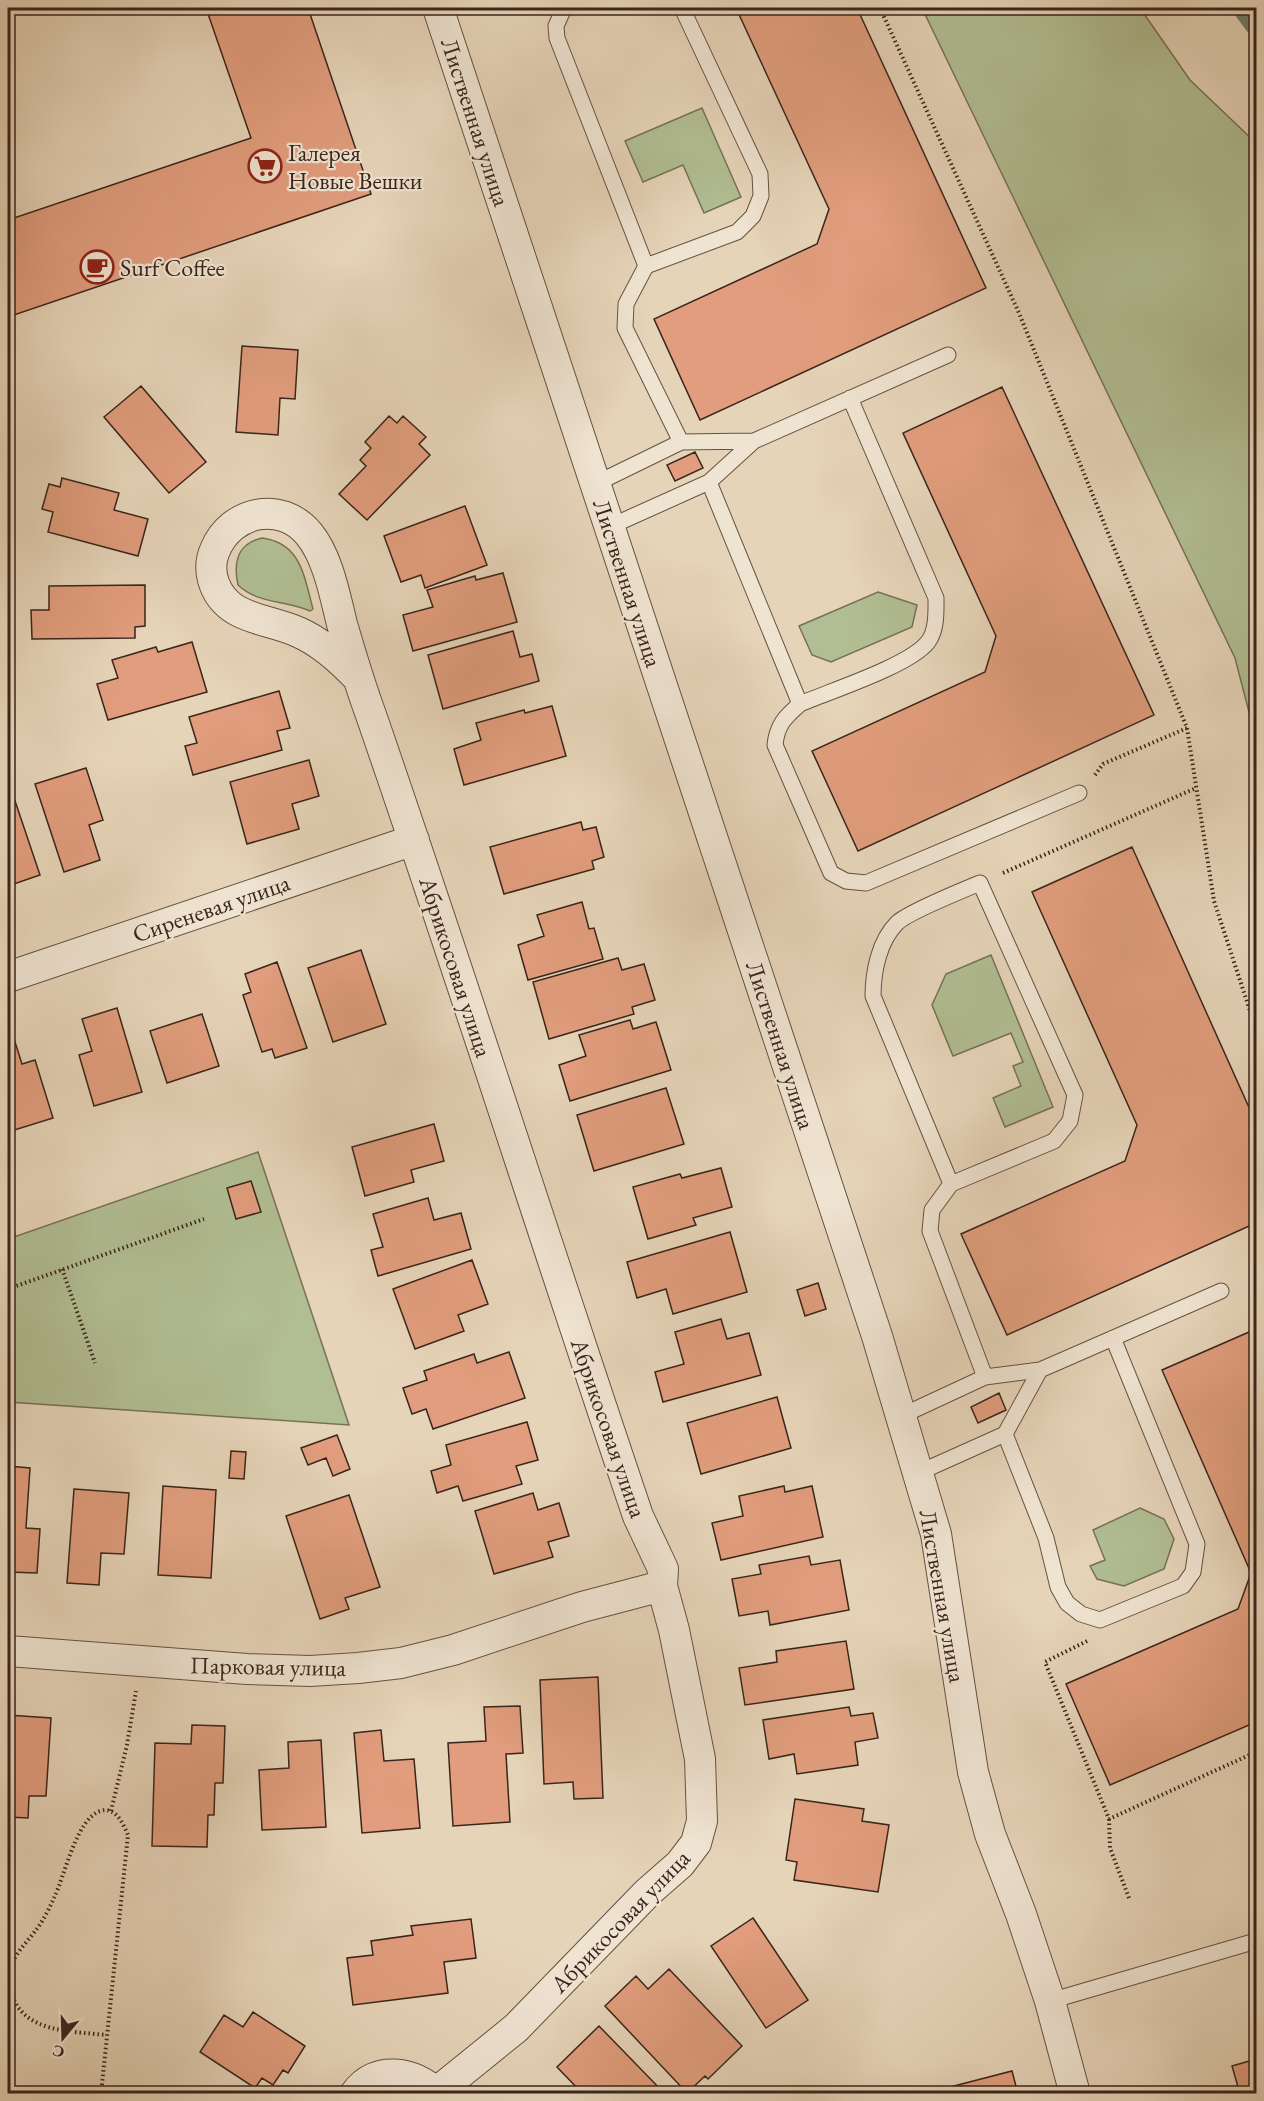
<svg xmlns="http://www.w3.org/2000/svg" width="1264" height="2101" viewBox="0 0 1264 2101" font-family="'EB Garamond',serif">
<rect width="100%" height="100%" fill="#e6d4b8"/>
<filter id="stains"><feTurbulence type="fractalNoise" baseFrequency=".00333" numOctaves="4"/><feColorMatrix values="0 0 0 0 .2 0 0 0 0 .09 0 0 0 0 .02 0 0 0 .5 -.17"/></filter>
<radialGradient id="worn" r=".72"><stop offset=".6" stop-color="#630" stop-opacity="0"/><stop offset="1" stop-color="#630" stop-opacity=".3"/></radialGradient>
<path fill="#b1bd92" stroke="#767156" stroke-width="1.5" d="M922 8H1140L1190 80 1256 143V739L1235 658Z
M702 108 741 197 704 213 683 165 643 182 625 141Z
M262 538C301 543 304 576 313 609L310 611C285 600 258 604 238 585 233 562 237 544 262 538Z
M878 592 917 605 912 627 831 662 812 655 799 626Z
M991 955 1053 1107 1005 1127 993 1098 1021 1086 1013 1066 1023 1062 1011 1033 953 1056 932 1005 946 974Z
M258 1152 349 1425 8 1402V1239Z
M1140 1508 1164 1519 1174 1539 1164 1569 1124 1586 1097 1579 1090 1566 1105 1560 1093 1530Z"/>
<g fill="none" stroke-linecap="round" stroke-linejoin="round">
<path stroke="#727e70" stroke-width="10" d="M1236 8 1256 35"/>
</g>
<path fill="#e19d7d" stroke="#3a251b" stroke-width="1.5" d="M206 8H308L371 194 8 317V220L251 138Z
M736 8H857L986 288 700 420 654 319 817 244 829 209Z
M242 346 298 350 295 399 280 398 278 435 236 432Z
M141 386 206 462 169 493 104 417Z
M1002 387 1154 715 858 851 812 751 985 672 996 636 903 433Z
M389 416 397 423 403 416 426 437 419 444 430 455 367 520 339 494 366 466 360 460 371 448 365 442Z
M695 452 703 468 675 481 667 465Z
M62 478 119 493 114 510 148 519 138 556 48 532 53 512 42 509 49 484 60 487Z
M465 506 487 565 425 588 421 575 401 582 384 536Z
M503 573 517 622 413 651 403 615 433 607 427 590 475 576 476 580Z
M145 585V626L135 627V638L32 639 31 610H49V586Z
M513 631 520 657 532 654 539 681 443 709 428 655Z
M192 642 207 692 108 720 97 684 118 678 112 660 156 647 158 652Z
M279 691 290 728 277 731 282 750 193 775 185 746 197 743 189 717Z
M552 706 566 756 464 785 454 749 481 740 476 723 524 710 525 713Z
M309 760 319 796 292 804 299 829 247 844 230 782Z
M86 768 103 820 89 825 100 860 64 872 35 784Z
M11 789 40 875 8 886V790Z
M581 822 583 830 596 827 604 857 592 861 594 869 504 894 490 847Z
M1132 847 1256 1123V1223L1007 1335 961 1234 1125 1161 1137 1125 1032 892Z
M582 902 589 929 594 928 603 959 528 980 518 945 544 936 537 915Z
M361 950 386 1024 333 1042 308 968Z
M618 958 622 970 644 964 655 1000 632 1007 634 1014 549 1039 533 982Z
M277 962 307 1048 275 1058 272 1049 262 1052 243 995 251 992 245 974Z
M117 1008 142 1092 94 1106 79 1055 92 1051 82 1019Z
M202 1014 219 1066 167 1083 150 1031Z
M630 1020 633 1029 656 1022 671 1070 570 1101 559 1065 586 1056 579 1035Z
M15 1042 22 1064 35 1060 53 1118 8 1132V1044Z
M666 1088 684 1144 594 1171 577 1115Z
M434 1124 444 1161 411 1170 414 1182 365 1196 352 1147Z
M721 1168 732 1207 693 1218 696 1225 648 1239 633 1187 680 1174 682 1178Z
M251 1181 261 1212 236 1219 227 1188Z
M428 1198 434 1220 461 1213 471 1249 378 1276 371 1250 383 1247 373 1214Z
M730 1232 747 1292 673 1314 666 1289 637 1298 627 1262Z
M472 1260 488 1304 458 1315 464 1331 415 1349 393 1289Z
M818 1283 826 1309 805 1316 797 1290Z
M721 1319 727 1339 749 1333 761 1375 663 1402 655 1372 684 1364 675 1332Z
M1256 1329V1722L1110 1785 1066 1684 1238 1609 1251 1573 1162 1370Z
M509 1352 525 1398 433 1429 426 1409 412 1414 403 1388 427 1380 424 1371 474 1354 477 1363Z
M999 1393 1006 1410 978 1423 971 1407Z
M777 1397 791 1448 701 1474 687 1423Z
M527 1422 538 1460 516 1466 522 1484 463 1501 458 1486 437 1493 431 1471 451 1465 446 1445Z
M337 1435 350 1469 333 1476 326 1458 308 1465 301 1448Z
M231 1451 246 1452 244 1479 229 1478Z
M8 1466 30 1468 26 1528 40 1529 37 1573 8 1572Z
M163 1486 216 1490 211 1578 158 1575Z
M784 1486 785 1492 812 1486 823 1537 721 1560 712 1523 743 1516 739 1496Z
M74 1489 129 1493 124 1554 101 1553 99 1585 67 1583Z
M533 1493 538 1510 559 1503 569 1536 548 1542 553 1557 494 1574 475 1511Z
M349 1495 380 1587 345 1598 349 1609 320 1619 286 1516Z
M809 1556 811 1565 840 1560 849 1610 770 1625 768 1611 739 1616 732 1579 761 1574 759 1565Z
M846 1641 854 1689 745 1705 739 1668 777 1662 776 1651Z
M598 1677 603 1798 574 1799 573 1782 544 1784 540 1680Z
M520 1706 523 1753 506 1754 510 1822 453 1826 448 1743 486 1741 484 1707Z
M849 1707 851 1716 873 1713 878 1738 855 1742 858 1765 797 1774 794 1754 769 1759 763 1720Z
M8 1715 51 1718 46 1796H29L28 1818 8 1817Z
M192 1725 225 1726 223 1783H215L214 1815H208L207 1847 152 1846 155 1743 191 1744Z
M381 1730 384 1761 414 1759 420 1828 362 1833 354 1733Z
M321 1740 326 1827 262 1830 259 1770 289 1768 288 1742Z
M795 1799 864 1809 862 1821 889 1825 878 1892 794 1880 797 1862 786 1860Z
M753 1918 808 2000 766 2028 711 1946Z
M471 1919 476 1958 444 1962 448 1993 353 2005 347 1958 373 1955 371 1941 413 1935 411 1926Z
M669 1969 742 2046 708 2079 705 2076 687 2093 605 2006 636 1976 648 1989Z
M253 2012 305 2046 288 2073 283 2070 273 2085 262 2078 255 2088 200 2052 224 2015 243 2027Z
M599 2026 665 2094H583L557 2067Z
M1256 2059V2094H1240L1232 2066Z
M1012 2071 1018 2094H923Z"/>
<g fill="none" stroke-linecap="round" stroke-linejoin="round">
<defs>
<path id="lane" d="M564 8 556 26 557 38 646 266 626 304 625 328 681 442 754 441 948 355
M646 266 737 232 753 216 761 196 760 174 682 8
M709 482 800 704C830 691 909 666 928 642 937 630 936 612 936 598L850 398
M595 484 681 442
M609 527 709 482 754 441
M800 704C785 717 777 725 775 745L831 873 846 881 866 883 1079 793
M951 1184 1054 1141 1070 1121 1075 1095 980 883C963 890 907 913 897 923 879 941 873 972 873 996L951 1184 932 1210 930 1231 985 1377
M1040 1370 1221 1291
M901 1416 985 1377 1040 1370 1005 1434 1046 1538 1058 1587 1067 1603 1081 1614 1100 1620 1183 1586 1193 1572 1197 1544 1113 1338
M918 1473 1005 1434
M1050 2001 1256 1941"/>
<path id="street" d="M438 8 877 1336 936 1534 973 1772 990 1834 1021 1914 1050 2001 1075 2094
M358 678C341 660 321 642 298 632 267 618 227 620 214 583 210 571 210 561 215 550 231 511 281 500 309 534 328 557 335 596 342 624 351 655 360 685 371 715 463 981 548 1250 638 1516L663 1569 662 1586 674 1630 700 1759 702 1821 696 1843 680 1864 648 1892 516 2028 437 2092
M8 977 414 840
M8 1651 247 1669 310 1671 358 1668 401 1663 453 1650 582 1607 662 1586
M355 2094C376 2064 414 2072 437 2094"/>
</defs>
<use href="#lane" stroke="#655142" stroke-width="17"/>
<use href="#street" stroke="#655142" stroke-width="32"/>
<path stroke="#3a251b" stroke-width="4" stroke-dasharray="1.5 3" stroke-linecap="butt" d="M880 8 1019 313 1187 728 1214 901 1256 1029
M1095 775 1103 764 1187 728
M1003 873 1196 788
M62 1269 95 1363
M8 1289 204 1219
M1087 1641 1045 1662 1109 1819 1256 1752
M111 1811 127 1745 136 1691
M1109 1819 1110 1848 1129 1898
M101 2094 128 1835C123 1824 116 1806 100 1811 76 1820 65 1875 54 1898 49 1909 43 1921 36 1930 29 1940 16 1952 12 1964 9 1971 9 1983 11 1991 21 2033 71 2031 106 2035"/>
<use href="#lane" stroke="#efe3d1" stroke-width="15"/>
<use href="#street" stroke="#efe3d1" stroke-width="30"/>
</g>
<defs>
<symbol id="supermarket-ring" viewBox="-11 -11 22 22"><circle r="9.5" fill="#efe3d1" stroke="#8f2418" stroke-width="1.5"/><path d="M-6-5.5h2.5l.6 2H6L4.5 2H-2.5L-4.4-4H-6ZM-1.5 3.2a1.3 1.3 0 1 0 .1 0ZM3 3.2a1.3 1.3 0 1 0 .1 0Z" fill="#8f2418"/></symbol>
<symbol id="cafe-ring" viewBox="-11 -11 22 22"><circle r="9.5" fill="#efe3d1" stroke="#8f2418" stroke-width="1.5"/><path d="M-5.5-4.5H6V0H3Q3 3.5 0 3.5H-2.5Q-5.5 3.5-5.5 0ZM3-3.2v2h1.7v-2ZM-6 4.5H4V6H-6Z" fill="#8f2418"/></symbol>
</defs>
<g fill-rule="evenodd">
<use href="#supermarket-ring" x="246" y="147" width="38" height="38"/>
<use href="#cafe-ring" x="78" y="248" width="38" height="38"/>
</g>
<g text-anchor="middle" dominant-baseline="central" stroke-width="4.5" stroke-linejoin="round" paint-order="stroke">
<g font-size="24" fill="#3a251b" stroke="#efe3d1">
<text transform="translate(476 122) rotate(72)">Лиственная улица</text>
<text transform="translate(628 583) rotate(72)">Лиственная улица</text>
<text transform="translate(211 908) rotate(-19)">Сиреневая улица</text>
<text transform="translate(456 967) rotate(72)">Абрикосовая улица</text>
<text transform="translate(781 1045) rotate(72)">Лиственная улица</text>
<text transform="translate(609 1428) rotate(71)">Абрикосовая улица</text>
<text transform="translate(943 1596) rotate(80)">Лиственная улица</text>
<text transform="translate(268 1666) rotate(1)">Парковая улица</text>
<text transform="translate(620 1921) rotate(-46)">Абрикосовая улица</text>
</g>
<g font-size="24" fill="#3a251b" stroke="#efe3d1" text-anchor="start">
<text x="288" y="152">Галерея<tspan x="288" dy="28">Новые Вешки</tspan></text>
<text x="120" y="267">Surf Coffee</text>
</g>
</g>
<rect width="1264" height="2101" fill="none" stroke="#e6d4b8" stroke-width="30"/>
<rect x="9" y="9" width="1246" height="2083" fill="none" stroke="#3a251b" stroke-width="3"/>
<rect x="15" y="15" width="1234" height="2071" fill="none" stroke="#3a251b" stroke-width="1.5"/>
<g transform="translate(63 2038) rotate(199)" stroke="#efe3d1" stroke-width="4.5" paint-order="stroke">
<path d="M0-4.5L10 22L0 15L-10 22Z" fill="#3a251b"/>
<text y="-9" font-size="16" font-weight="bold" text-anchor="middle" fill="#3a251b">С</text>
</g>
<rect width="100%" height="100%" filter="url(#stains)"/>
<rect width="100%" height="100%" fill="url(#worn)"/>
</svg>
